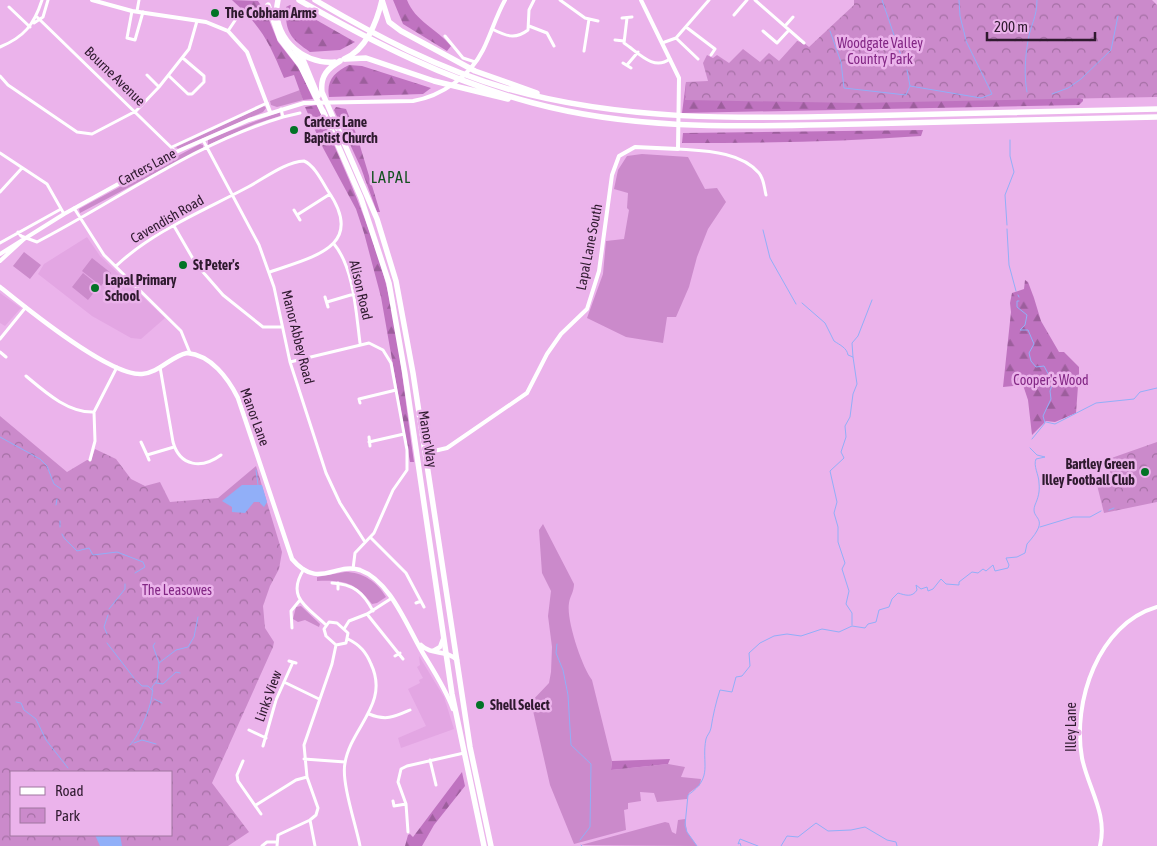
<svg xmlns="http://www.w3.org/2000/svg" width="1157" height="846" viewBox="0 0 1157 846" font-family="'Asap Condensed',sans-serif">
<defs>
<pattern id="forest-firs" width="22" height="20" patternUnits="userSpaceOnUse" patternTransform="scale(1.25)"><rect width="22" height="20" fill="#bf73c0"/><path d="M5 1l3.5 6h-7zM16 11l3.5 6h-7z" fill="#9c5e9c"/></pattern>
<pattern id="park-crowns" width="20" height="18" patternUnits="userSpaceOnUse" patternTransform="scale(1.25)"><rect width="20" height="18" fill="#cb8acb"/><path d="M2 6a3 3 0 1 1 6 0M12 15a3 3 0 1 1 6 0" fill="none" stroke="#a570a5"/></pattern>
</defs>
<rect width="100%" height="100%" fill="#ebb3eb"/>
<path fill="#e3a6e3" d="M87 237 100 256 165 318 141 339 131 338 92 316 38 274 44 264Z
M0 293 21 308 5 326 0 323Z
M419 656 444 697 454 729 401 748 398 738 426 726 408 689 420 683 419 680 423 678 417 667 420 665Z"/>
<path fill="#cb8acb" d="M300 90 303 100 277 107 271 105 270 101Z
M264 106 266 108 263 112 178 149 176 147Z
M280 112V116L255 124 208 145V139Z
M200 144 203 145V148L80 213 79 209 88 204Z
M642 154 688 157 705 189 717 188 726 202 708 229 697 257 689 287 676 317H667L663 343 626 337 587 318 603 274 606 241 624 239 629 210 627 208 628 193 614 189 618 170 627 156Z
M24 252 41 265 30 279 13 266Z
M92 258 111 273 101 286 82 271Z
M83 273 99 286 88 300 72 287Z
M543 524 574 584C574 592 570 596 569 603 566 620 582 667 592 680L612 761 611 770 668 764 685 767 681 777 701 779 700 785 689 793 687 799 657 802 654 793 640 792 641 801 628 803V809L624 810 626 830 574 844 550 785 531 702 549 683 551 672 552 647 548 616 551 591 542 573 539 530Z
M345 572C363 572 377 582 386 597L377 603 372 604C355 582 344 580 317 581V577Z
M301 606 320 624 319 627 305 620 298 622 293 619 296 607Z
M685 819 687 832 697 846 581 845 665 822 669 823 672 832 676 834 678 820Z"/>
<path fill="url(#forest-firs)" d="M232 0 258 1 267 15 278 42 300 70 313 99 303 100 294 75 284 78C269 42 262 27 232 0Z
M393 0H407C415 21 437 29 451 46L447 51 403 24Z
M290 5 355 42 340 50 310 52C290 38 285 32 286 7Z
M349 65 362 66 431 88 423 94 329 97C326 80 335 72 349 65Z
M686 82 688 86 1076 97 1083 99V101L1079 105 682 113Z
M317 105C344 170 375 232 390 301 401 354 406 408 414 462H410L381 297 364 233 356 209 322 146 305 107Z
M336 107 346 109 357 136 380 212H377L361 168 334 110Z
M923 130 921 136C841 142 762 143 682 143L683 133Z
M1025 280 1028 282 1034 298 1041 321 1059 352H1064L1079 367V375L1085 381 1078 386 1076 413 1055 422 1046 421 1032 435 1028 400 1023 385 1003 387 1011 312 1010 303 1012 293 1024 289Z
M670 759 668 764 611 770 612 761Z
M462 772 465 786 434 825 422 846H405L408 835 410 834 413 837Z"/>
<path fill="url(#park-crowns)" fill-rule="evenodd" d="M854 0H1152L1157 5V97L856 103 685 100 686 82 708 81 703 63 707 55 713 58 717 55 729 63 743 49 760 62 769 53 779 61 797 41 804 43 809 47 854 5Z
M0 416 67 472 87 460H91L95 449 116 459 131 479 145 486 160 482 170 502 218 498 256 466 282 552 279 569 270 586 263 606 265 628 274 642 273 647 212 783 249 832 228 846H0ZM11 772H171V835H11Z
M1157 442V502L1104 513 1097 485 1105 482 1111 469 1109 464 1103 461Z"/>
<path fill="#91aff8" d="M242 485H262L267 502 264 507 259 502H254L245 513 232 512V507L222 501Z
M95 835H120L122 846H100Z"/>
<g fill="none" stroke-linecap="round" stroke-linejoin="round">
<path stroke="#91aff8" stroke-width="1" d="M882 0 904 64
M959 0 960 16 966 40
M830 31 841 62 844 88 906 95 910 86
M907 70 910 86 981 98 992 94 966 41
M1027 92C1024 77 1025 57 1028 41 1030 26 1037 18 1037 0
M1052 94 1068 88 1081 79 1111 50 1118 16
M1007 225 1005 195 1014 172 1010 156V140
M1007 229 1009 265 1016 291
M763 230 770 258 796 304
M1018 295 1019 297
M1019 301H1017V307L1027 315 1025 325 1020 330H1028L1034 344 1029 353 1031 361 1036 367 1044 366 1053 383 1050 391 1051 399 1043 416 1045 423 1032 439
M802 303 825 323 834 341C840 345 847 348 848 355L853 357 857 384 853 394 850 417 845 426 846 437 841 452 844 458 830 471 837 502 834 513 838 527V542L845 563 842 569 849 591 846 604 852 613V625
M853 357 852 343 858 336 872 300
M1046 422 1055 424 1096 403 1134 399 1140 392 1157 388
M0 437 40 459 47 466 54 484 61 489
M256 470 258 485
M56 505 57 499
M1109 510 1114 508
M60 521V527
M1040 527 1073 517H1090L1101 511
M62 534 64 538 77 551 89 548 93 555 117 552 143 562 145 567 135 573
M109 609 125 589V584
M107 634 104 627 108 615
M107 643 134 678
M155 643 153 646 159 663
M557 644 556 653 563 670 568 695 571 745 591 764 590 827 580 840
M136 680 142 686H148L153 691
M156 683 163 684 176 672 180 673
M154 699 162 703
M16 702 21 703 24 710 36 719 46 740 68 768
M134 743 142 740 156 744
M130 745C139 736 155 700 152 687L157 681 159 663 176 650 188 647 194 637 198 617
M581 845 582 846
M697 846 687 832 685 825 688 795C714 777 701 764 706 739 707 735 710 733 711 728 713 715 716 702 720 690L732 692 736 677 742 676 750 666 749 653 760 643 774 636 787 634 801 636 822 629 839 632 852 626 865 628 868 624 876 622 879 610 889 607 892 599 898 593C905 595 912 598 917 590L916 585 921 589 927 587 928 591 933 589 941 579 946 584 959 585V582L972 572 978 573 983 569 986 571 993 565 995 571 1008 568 1009 565 1006 558 1017 557 1025 553 1027 544C1053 515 1029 521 1035 505 1038 498 1040 492 1039 483 1039 475 1033 466 1036 459L1045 457 1037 455 1030 448
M741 846 740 843 738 844 740 839 758 846
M781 846 787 836 798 837 816 823 828 831 851 830 865 827 887 840 896 842 897 846"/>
<path stroke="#fff" stroke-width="3" d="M560 0 585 18 598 21
M755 0 804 43
M9 7 30 27
M132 11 127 38 135 40 143 12
M137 11 139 0
M734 15 747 0
M37 17 176 152
M622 18 632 17
M627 18 624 43C639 53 653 71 670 59
M34 23 43 17 48 0
M529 26 547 33 554 46
M785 26 793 17
M686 27 715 49 711 55
M492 29C506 36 515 40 528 30L529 10 534 0
M228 31 242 10
M763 31 777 43 789 30
M445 36 463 58 475 62
M676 38 698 59
M615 40 624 41
M662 43 676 38 709 0
M0 47C24 37 34 25 42 0
M584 51 589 19
M623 63 631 68
M627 65 638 52
M147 75 159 87
M0 76 8 85 77 132 92 134 136 111 159 87 189 49 197 21
M169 76 188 94H192L204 82V76L184 59
M281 109 283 117 300 113
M203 140 259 245 274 287 290 362 326 473 340 503 365 542
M172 147 267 103
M678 149C704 151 740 151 759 173 764 179 764 187 766 195
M0 153 47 184 64 214
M0 192 22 168
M74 208 104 255 181 331 190 353
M294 210 300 220
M297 215 330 194
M174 226 196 264 223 295 263 327H282
M18 232 21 236 37 242C118 200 195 143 283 117
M0 243 61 209
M334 244C354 268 356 313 360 343
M116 266C153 231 203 211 248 187 265 178 285 162 304 161 314 165 322 181 328 191 367 247 312 257 270 272
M325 297 328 307
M327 302 354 294
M0 339 26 307
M0 352 6 357
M290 362 369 343 383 350 391 363 407 450V470L393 490 374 533 355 553 353 569
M160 367 173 442C180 467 202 469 221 455
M26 376C45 392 68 413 94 412
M360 403 359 399 396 390
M369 437 370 446
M141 442 147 455 174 447
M369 442 404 434
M147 455 149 460
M90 460 95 441 94 412 117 367
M371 538 406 573 424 607
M304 569C286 597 306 606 326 625
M332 583C353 584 363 592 373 611
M338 589V583
M416 603 421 601
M367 614 403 659
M329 622 337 623 348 633 346 643 336 645 326 636 324 629Z
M292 628 291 611 300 600
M344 629 349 621 367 614 392 598
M348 639C360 645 366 652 371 664 390 704 351 727 345 763 341 782 356 825 360 846
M395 656 400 653
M289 661 296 663
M284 682 319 699
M369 714C386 721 394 717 410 710
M249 730 266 738
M263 746 276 700 293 662
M304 759 345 762
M430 760 436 785
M243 761 237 775 238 781 261 814
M393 801 394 806 406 804
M256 805 296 780 307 777
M408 832 406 804 398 782 401 769 407 766 464 753
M262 846 267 842H276
M277 846 278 835 310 820
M315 846 310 820 316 815 318 808 307 777 304 745 332 664 336 645"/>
<path stroke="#fff" stroke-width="4" d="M92 0 132 11 206 22 228 31 247 52 270 112
M0 254 64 214 176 152 249 120 304 103 413 101C442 96 470 76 483 50 491 34 496 16 505 0
M0 261 24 239
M424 446 434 451 447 448 527 393 547 354 561 334 587 309 599 271 612 175 619 156 635 147 678 149 679 78 641 0
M1100 846C1108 814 1088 788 1082 758 1072 702 1098 624 1157 607"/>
<path stroke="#fff" stroke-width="4.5" d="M0 287C26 308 110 377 142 374 159 373 171 356 187 353 211 355 228 378 238 398L292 559C318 590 335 562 360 570 391 581 408 629 424 655 435 673 446 690 453 709
M421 645C432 656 446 649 457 660
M433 651 440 647 443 639"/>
<path stroke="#fff" stroke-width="5.5" d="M278 0C270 35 301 65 335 62
M295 50 304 62 318 96
M344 59C366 50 377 22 382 0
M340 61C328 68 320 76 322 92L377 219 396 281 413 373 470 747 491 846
M323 111 361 198 389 283 405 374 452 694 484 846"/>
<path stroke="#fff" stroke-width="5.5" d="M299 0C374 43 449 81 533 103 641 132 750 126 860 124 959 121 1058 119 1157 117
M315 0C376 36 439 69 508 89 622 121 740 119 857 116 957 114 1057 111 1157 109
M382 0 389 22 401 31 475 71 537 93
M268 5 280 39 300 65 325 116
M346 59 366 58 434 81 508 99"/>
</g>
<g fill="#027326" stroke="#ebb3eb" stroke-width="2">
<circle cx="215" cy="13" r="5"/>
<circle cx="294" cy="130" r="5"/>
<circle cx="183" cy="265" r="5"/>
<circle cx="95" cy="288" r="5"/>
<circle cx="1145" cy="472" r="5"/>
<circle cx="480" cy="705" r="5"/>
</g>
<g text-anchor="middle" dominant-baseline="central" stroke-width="5" stroke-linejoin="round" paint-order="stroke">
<g font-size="14" font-weight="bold" fill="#2f1a2f" stroke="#ebb3eb" text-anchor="start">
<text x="225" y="13">The Cobham Arms</text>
<text x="304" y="122">Carters Lane<tspan x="304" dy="16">Baptist Church</tspan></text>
<text x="193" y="265">St Peter's</text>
<text x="105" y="280">Lapal Primary<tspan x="105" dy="16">School</tspan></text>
<text x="1135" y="464" text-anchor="end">Bartley Green<tspan x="1135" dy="16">Illey Football Club</tspan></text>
<text x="490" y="705">Shell Select</text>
</g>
<g font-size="14" fill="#832785" stroke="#ebb3eb">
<text x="880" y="43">Woodgate Valley<tspan x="880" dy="16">Country Park</tspan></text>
<text x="1051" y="380">Cooper's Wood</text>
<text x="177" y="590">The Leasowes</text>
</g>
<g font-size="14" fill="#2f1a2f" stroke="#ebb3eb">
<text transform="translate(115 76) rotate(44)">Bourne Avenue</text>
<text transform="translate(147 167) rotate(-28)">Carters Lane</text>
<text transform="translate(167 219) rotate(-30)">Cavendish Road</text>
<text transform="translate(589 247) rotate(-79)">Lapal Lane South</text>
<text transform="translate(361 290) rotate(77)">Alison Road</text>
<text transform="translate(298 337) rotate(76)">Manor Abbey Road</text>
<text transform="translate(255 417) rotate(70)">Manor Lane</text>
<text transform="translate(428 439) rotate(81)">Manor Way</text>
<text transform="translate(268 696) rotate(-70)">Links View</text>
<text transform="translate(1071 727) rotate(-90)">Illey Lane</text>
</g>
<g font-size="16" letter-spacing="1" fill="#145120" stroke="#ebb3eb">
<text x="391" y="177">LAPAL</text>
</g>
</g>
<rect x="10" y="771" width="162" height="65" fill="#ebb3eb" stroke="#a076a0"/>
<rect x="20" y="787" width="25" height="8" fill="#ffffff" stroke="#a076a0"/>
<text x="55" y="796" font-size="15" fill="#2f1a2f">Road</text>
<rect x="20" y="808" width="25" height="15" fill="url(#park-crowns)" stroke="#a076a0"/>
<text x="55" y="821" font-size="15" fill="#2f1a2f">Park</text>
<path d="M987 32v8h108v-8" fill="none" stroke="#2f1a2f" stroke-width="2.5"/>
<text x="994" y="32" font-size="15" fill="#2f1a2f" stroke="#ebb3eb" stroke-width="4" paint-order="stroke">200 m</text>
</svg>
